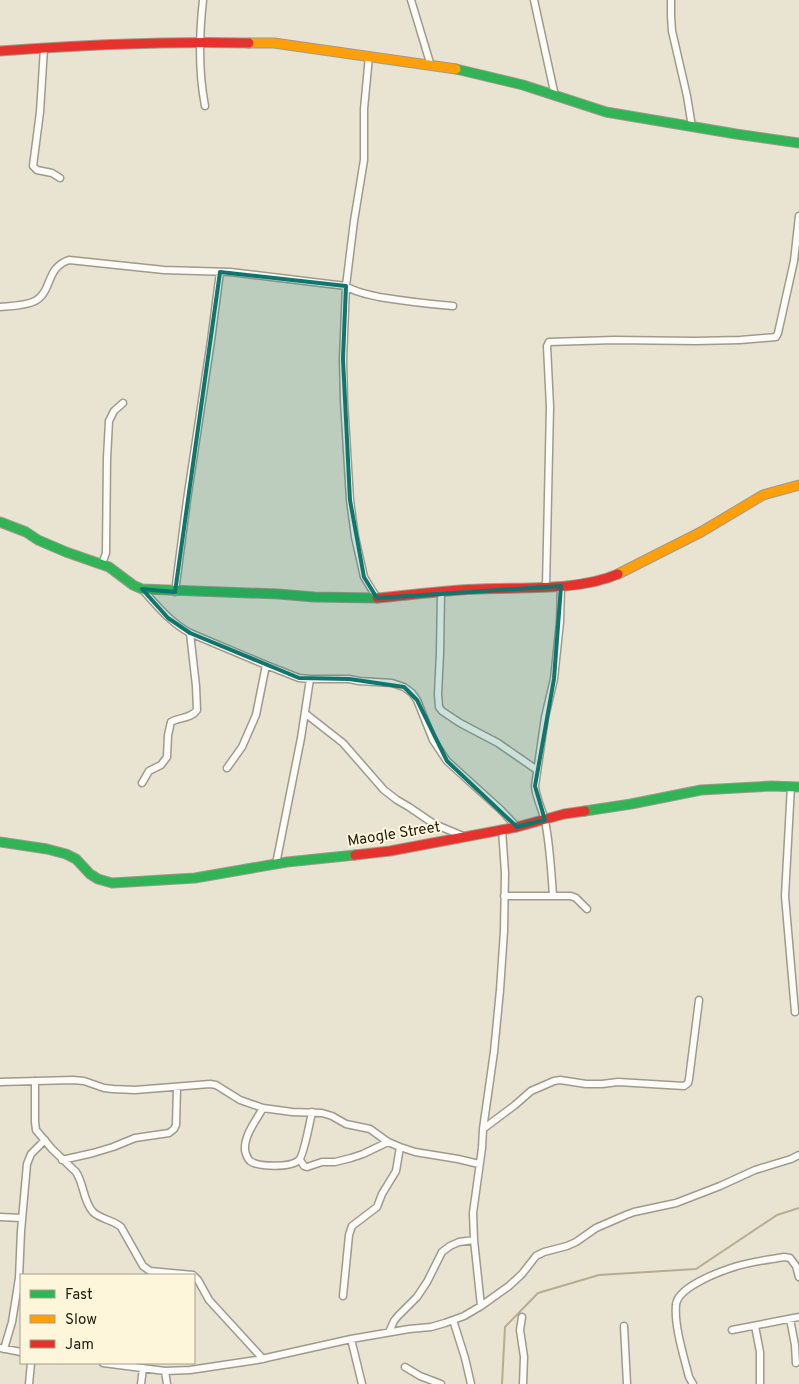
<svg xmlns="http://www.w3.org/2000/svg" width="799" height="1384" viewBox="0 0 799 1384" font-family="Overpass,sans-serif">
<rect width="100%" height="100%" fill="#e9e3d1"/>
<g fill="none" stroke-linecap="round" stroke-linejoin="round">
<path stroke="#b4ac93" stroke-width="2" d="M502 1384 505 1327 538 1293 599 1275 696 1269 777 1215 799 1208"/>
<defs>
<path id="street" d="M203 0C199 36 198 70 205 106
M411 0 431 66
M534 0 555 96
M671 0V16L672 31 687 96 692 127
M44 48 40 112 33 166 37 170 52 173 60 178
M369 56 364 109V160L354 221 346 286 343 359 344 401 350 500 355 537 364 577 377 598
M0 307C11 306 25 306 35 301 53 291 45 268 69 260L164 270 230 272 346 286C356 293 367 294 379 297 404 301 428 304 453 306
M102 564 106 553 107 458 109 421 114 411 123 403
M546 587 550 407 547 346 549 342 614 340 696 341 740 340 776 337 778 333 794 261 799 216
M142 589C157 606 170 622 190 633L266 665 299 678 310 679H349L359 681 392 683 404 687 412 693 417 700 433 740 447 761 501 810 517 827
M175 592 187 500 211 341 220 272
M441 592 440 653 438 694 439 707 442 711 460 723 498 743 537 770
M306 714 343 743 384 790 397 800 409 807 434 824 463 836
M227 768 242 747 256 715 266 665
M142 783 149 771 161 765 167 757 168 735 171 722C179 717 191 719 197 710L196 686 190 633
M791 786 785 896 795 1012
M276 864 301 738 310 679
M553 895C551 870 550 845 545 821 542 809 536 798 535 786L545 717 554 679 560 622 561 586
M504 896H571L576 898 587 909
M35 1081V1122L36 1130 52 1149 76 1172C84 1184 83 1201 93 1212 100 1219 113 1220 121 1227L143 1266 150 1271 193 1275
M0 1082 73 1080 84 1081 104 1088 113 1089 135 1090 210 1084 216 1085 240 1100 263 1108 292 1112 322 1113 332 1116 346 1124 370 1129 388 1142 400 1147 415 1152 458 1159 479 1164
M263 1108C256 1121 244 1135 245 1150 246 1155 247 1158 250 1161 258 1167 291 1168 299 1160 304 1155 310 1121 312 1112
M483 1129 515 1105 531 1091 554 1081 560 1080 586 1084H602L618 1082 684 1086 688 1083 689 1079 699 1000
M62 1160 93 1153 113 1147 135 1138 169 1133 174 1129 176 1125 177 1087
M300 1160 304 1166 307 1167 322 1162H335L351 1158 363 1154 388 1142
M0 1217 22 1218
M194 1276 198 1280 209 1300 263 1359
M343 1296 349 1235 352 1226 377 1207 382 1194 396 1171 400 1147
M481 1306 474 1240 473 1213 482 1148 483 1129 494 1052 500 990 504 931 505 873 502 829
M522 1317 520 1330 524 1357 523 1384
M790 1319 795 1345 796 1363
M453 1320 465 1358 471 1384
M624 1326 627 1384
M755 1326 760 1352V1384
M732 1330 799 1317
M389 1332 394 1321 398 1316 417 1297 427 1282 442 1252 450 1246 459 1242 474 1240
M351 1339 362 1384
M0 1348 21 1352
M4 1349 12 1322 19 1278 21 1231 27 1164 31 1154 45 1140
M103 1363 165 1371 190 1370 257 1360 351 1339 409 1329 431 1327 445 1323 464 1316 481 1306 509 1286 522 1274 536 1256 544 1252 567 1246 576 1242 596 1228 626 1215 634 1212 676 1203 720 1186 755 1170 791 1159 799 1155
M405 1367 420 1376 441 1384
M165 1371 167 1384
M29 1384 31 1363
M141 1384 143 1368
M693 1384 689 1377C684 1357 674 1326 676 1305 677 1288 716 1273 731 1268 748 1262 767 1260 784 1257L790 1258 796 1266 799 1277"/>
<path id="fast" d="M456 69 523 85 606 112 736 134 799 143
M0 522 26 532 38 540 66 552 109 567 133 585 142 589 278 594 314 597 377 598
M585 811 631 804 701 790 771 786 799 787
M0 842 47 849 66 854 76 859 90 874 98 879 112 883 195 878 287 862 355 855"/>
<path id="slow" d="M249 43H274L456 69
M618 574 701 532 763 495 799 485"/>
<path id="jam" d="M0 51C83 45 166 41 249 43
M377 598C411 595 446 590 481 589 523 587 579 591 618 574
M355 855 390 851 517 827 564 814 585 811"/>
</defs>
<use href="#street" stroke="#9f9a8c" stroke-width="9"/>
<use href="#fast" stroke="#9f9a8c" stroke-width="11"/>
<use href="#slow" stroke="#9f9a8c" stroke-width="11"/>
<use href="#jam" stroke="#9f9a8c" stroke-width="11"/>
<use href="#street" stroke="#fcfbf8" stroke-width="6"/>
<use href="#fast" stroke="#30b455" stroke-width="9"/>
<use href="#slow" stroke="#ff9f0a" stroke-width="9"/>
<use href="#jam" stroke="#e5322d" stroke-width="9"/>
</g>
<path fill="#0f766e" fill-opacity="0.2" stroke="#0f766e" stroke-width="4" stroke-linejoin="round" d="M220 272 346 286 343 359 350 500 364 577 377 598 561 586 554 679 535 786 545 820 517 827 447 761 417 700 404 687 349 679 299 678 190 633 168 618 142 589 175 592Z"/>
<g text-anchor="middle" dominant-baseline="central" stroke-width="4" stroke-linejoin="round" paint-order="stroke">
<g font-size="15" fill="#1f1b0f" stroke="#fef6db">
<text transform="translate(394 835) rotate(-9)">Maogle Street</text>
</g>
</g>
<rect x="20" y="1274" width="175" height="90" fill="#fef6db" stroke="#a59e89"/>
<rect x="30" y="1290" width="25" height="8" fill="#30b455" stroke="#a59e89"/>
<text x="65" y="1299" font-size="15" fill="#1f1b0f">Fast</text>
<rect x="30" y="1315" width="25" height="8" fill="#ff9f0a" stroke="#a59e89"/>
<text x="65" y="1324" font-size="15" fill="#1f1b0f">Slow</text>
<rect x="30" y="1340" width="25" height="8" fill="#e5322d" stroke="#a59e89"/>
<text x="65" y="1349" font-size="15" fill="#1f1b0f">Jam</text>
</svg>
